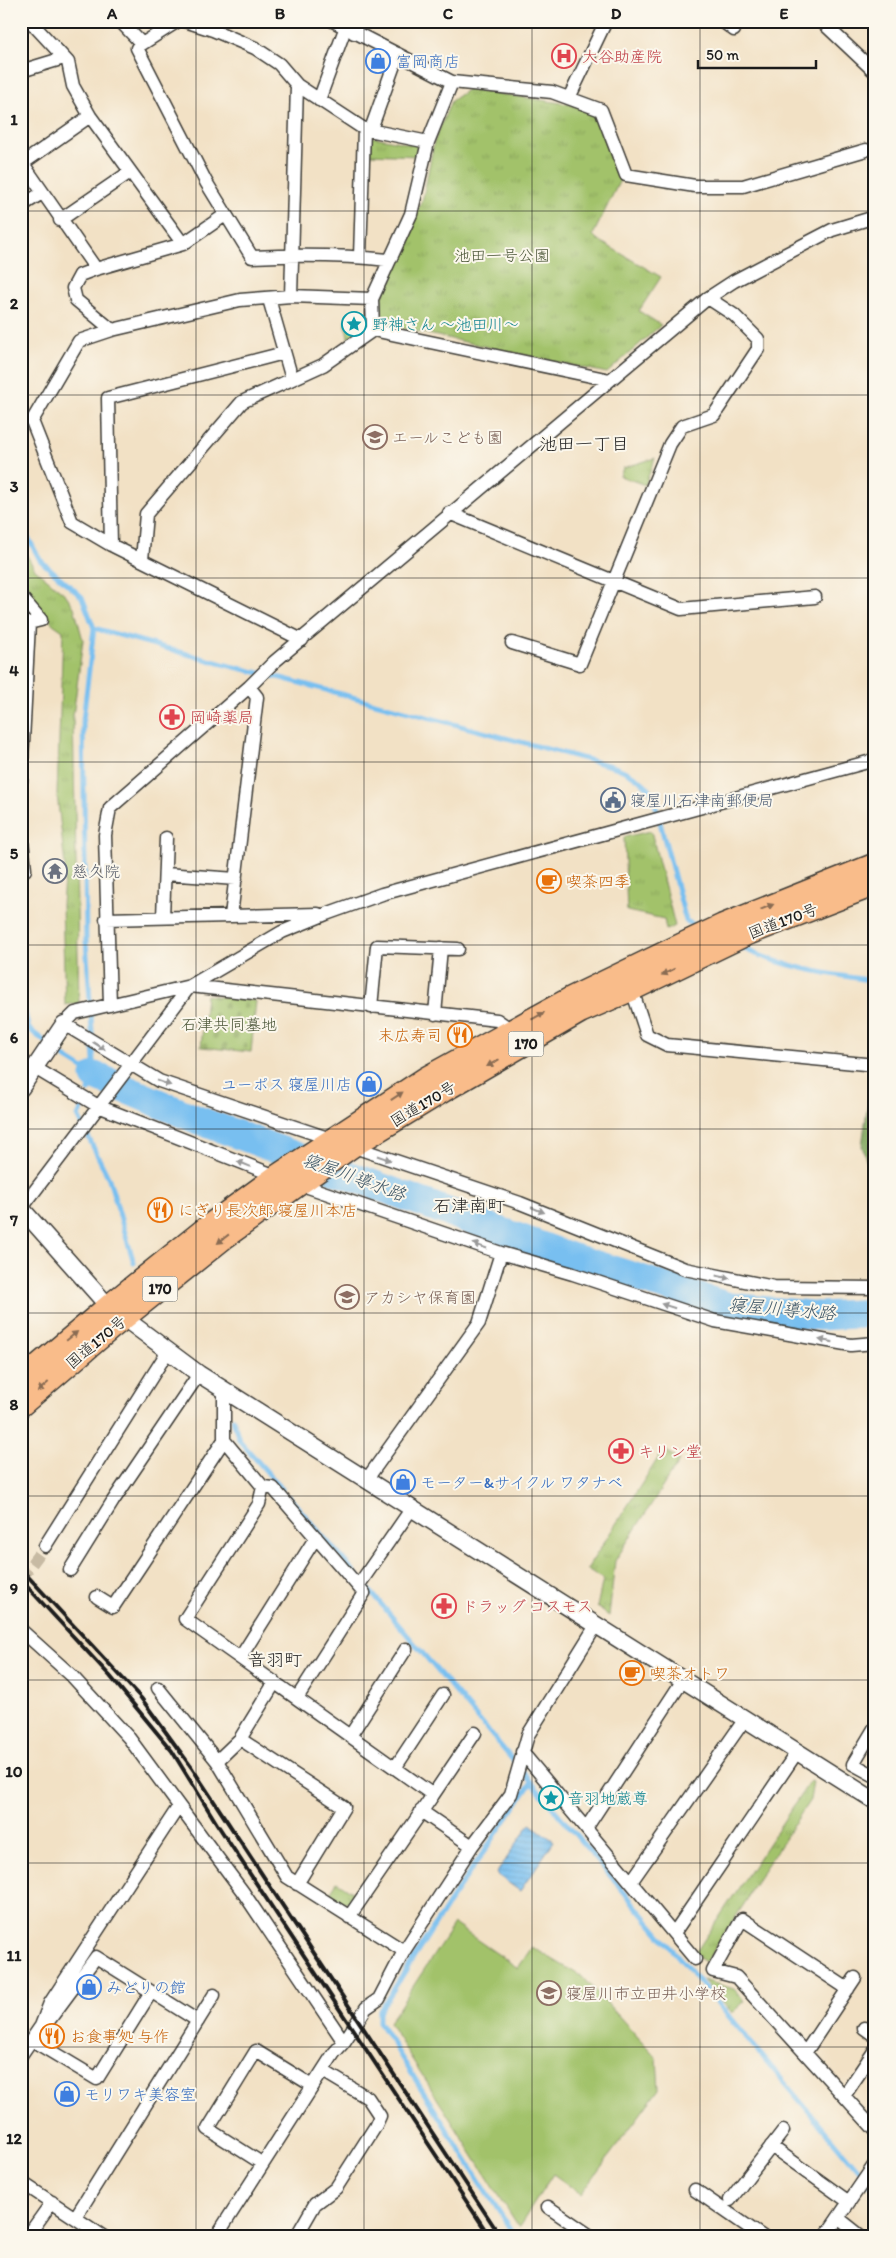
<svg xmlns="http://www.w3.org/2000/svg" width="896" height="2258" viewBox="0 0 896 2258" font-family="Itim,'Klee One',sans-serif">
<defs>
<pattern id="grass-tufts" width="24" height="20" patternUnits="userSpaceOnUse" patternTransform="scale(1.25)"><rect width="24" height="20" fill="#a2c26b"/><path d="M3 7l-1-3M5 7V3M7 7l1-3M15 17l-1-3M17 17v-4M19 17l1-3" fill="none" stroke="#8ba65c"/></pattern>
<pattern id="forest-firs" width="22" height="20" patternUnits="userSpaceOnUse" patternTransform="scale(1.25)"><rect width="22" height="20" fill="#81a85f"/><path d="M5 1l3.5 6h-7zM16 11l3.5 6h-7z" fill="#69884e"/></pattern>
<pattern id="cemetery-stones" width="16" height="16" patternUnits="userSpaceOnUse" patternTransform="scale(1.25)"><rect width="16" height="16" fill="#a2c26b"/><path d="M2 7V4a2 2 0 0 1 4 0v3zM10 15v-3a2 2 0 0 1 4 0v3z" fill="#8ba65c"/></pattern>
<pattern id="water-rules" width="6" height="5" patternUnits="userSpaceOnUse" patternTransform="scale(1.25)"><rect width="6" height="5" fill="#78bff0"/><path d="M0 2.5h6" fill="none" stroke="#67a4cd"/></pattern>
</defs>
<rect width="100%" height="100%" fill="#fbf7ec"/>
<filter id="ink" filterUnits="userSpaceOnUse"><feTurbulence type="fractalNoise" baseFrequency=".02" numOctaves="2"/><feDisplacementMap in="SourceGraphic" scale="10" xChannelSelector="R" yChannelSelector="G"/><feConvolveMatrix kernelMatrix="1 2 1 2 8 2 1 2 1" color-interpolation-filters="sRGB"/></filter>
<filter id="wash" filterUnits="userSpaceOnUse"><feTurbulence type="fractalNoise" baseFrequency=".0096" numOctaves="4" result="noise"/><feDisplacementMap in="SourceGraphic" scale="20" xChannelSelector="R" yChannelSelector="G"/><feGaussianBlur stdDeviation="1.12" result="paint"/><feColorMatrix in="noise" values="0 0 0 0 0 0 0 0 0 0 0 0 0 0 0 0 0 1.4 0 .05"/><feComposite in="paint" operator="in"/></filter>
<g filter="url(#wash)">
<rect width="100%" height="100%" fill="#f2e1c5"/>
<path fill="url(#grass-tufts)" stroke="#5f6f44" d="M468 89 581 106 599 117 622 176 593 235 598 240 661 277 639 311 661 325 607 373 387 325C380 312 381 303 384 289L423 198 434 142 451 101Z
M368 136 416 145 420 151 418 156 369 154Z
M365 318 362 329 348 338 345 320Z
M655 458 645 485 620 476 623 468Z
M21 546 35 569 66 595 74 607 83 640 73 716 79 1003 65 1005 62 905 65 866 57 794 63 631 53 624 21 589Z
M651 831 675 926 666 930 664 919 627 911 624 837Z
M664 1449 679 1461 615 1561 609 1616 597 1607 603 1579 587 1569Z
M810 1781 813 1782 810 1800 751 1889 748 1898 706 1962 694 1955Z
M337 1882 354 1893 349 1901 342 1903 329 1894Z
M703 1980 734 1989 745 2001 732 2013Z"/>
<path fill="url(#forest-firs)" stroke="#4e623e" d="M872 1090H875V1170L872 1171 869 1170 862 1146 869 1094Z"/>
<path fill="url(#cemetery-stones)" stroke="#5f6f44" d="M206 995 256 1001 251 1052 201 1047Z"/>
<path fill="#a2c26b" stroke="#5f6f44" d="M454 1924 518 1968 532 1947 584 1978 657 2058 659 2089 581 2194 553 2174 519 2227 389 2023Z"/>
<path fill="url(#water-rules)" stroke="#4a6e86" d="M530 1824 554 1841 520 1891 496 1874Z"/>
<g fill="none" stroke-linecap="round" stroke-linejoin="round">
<path stroke="#78bff0" stroke-width="5" d="M21 524 40 560 82 597 94 628 83 720 86 940 95 1076 89 1091
M94 628 230 666 281 678 615 767C630 773 641 779 652 792L686 921 701 928
M738 946C780 967 828 974 875 981
M21 995 29 1029 63 1056 95 1076
M82 1108 78 1116 109 1179 134 1263
M233 1419 239 1440 282 1489
M289 1497 360 1579
M366 1586 875 2190
M514 2235 379 2022V2012L454 1895 531 1783"/>
<path stroke="#78bff0" stroke-width="29" d="M95 1076 198 1120 568 1256 730 1307 820 1316 875 1313"/>
</g>
</g>
<g filter="url(#ink)">
<g fill="none" stroke-linecap="round" stroke-linejoin="round">
<path stroke="#c7baa3" stroke-width="12" stroke-dasharray="12 6" stroke-linecap="butt" d="M21 1578 45 1546"/>
<defs>
<path id="minor" d="M30 21 68 62 73 86 90 116 183 244
M120 21 142 44 178 21
M185 21 213 30 255 48 279 64 297 85 364 129 428 142
M333 21 452 82
M722 21 734 30
M821 21 875 72
M354 33 360 21
M137 48 206 182 252 257C297 255 343 255 388 260
M21 71 64 58
M569 98 606 21
M319 100 345 29
M371 129 398 54
M21 161 96 269 80 275 73 288 76 300 112 330 240 300 291 296 372 299
M23 163 90 116
M21 206 42 193
M60 220 130 172
M360 257 364 129
M96 269 183 244 225 215
M291 296 297 85
M269 299 292 379
M112 330 79 341 32 421 72 522 111 545 302 640
M373 330 610 380
M449 513 681 609 815 597
M111 545 108 398 284 353
M142 560 146 514 242 402 323 365 373 330 372 299 411 214 428 142 452 82 552 92 601 110 626 175 695 186H743L866 150
M21 597 41 620 29 623
M21 624 29 623 21 781
M512 643 580 664 670 444 682 426 714 415 758 349V339L734 315 708 298
M875 760 382 894 326 914 282 932 190 986 75 1013 64 1024 159 1081 520 1203 685 1269 774 1287 875 1288
M21 829 25 870
M165 874 236 879
M231 916 257 697 249 687
M163 917 166 838
M106 919 318 914
M630 984 647 1035 667 1045 875 1065
M110 1005 105 835 110 808 249 687 274 662 708 298 734 281 832 230 875 217
M371 1007 377 946 458 949
M435 1014 441 948
M35 1068 98 1106 276 1176 501 1253 573 1274 715 1321 851 1345 875 1343
M21 1209 190 986 497 1020 516 1033
M224 1392V1440L263 1487 273 1488 364 1593 297 1698
M367 1479 479 1323 501 1253
M263 1487 259 1504 185 1619 433 1795 349 1917
M45 1546 168 1351
M70 1570 113 1501 199 1374
M358 1586 412 1508
M97 1597 113 1607 224 1440
M21 1630 71 1675 129 1738 179 1806 50 2003 41 2026 21 2055
M240 1658 316 1537
M158 1688 217 1761 287 1877 404 1951
M875 1727 853 1764 875 1776
M350 1736 406 1649
M240 1739 344 1807 297 1884
M522 1752 695 1959
M217 1761 240 1739 275 1682
M395 1768 443 1695
M433 1795 475 1733
M179 1806 243 1892 344 2042 334 2053 216 2237
M421 1811 472 1846
M587 1827 683 1680
M631 1882 745 1719
M674 1933 797 1752
M848 1989 742 1919 713 1971 736 1977 875 2130
M47 2023 96 1957 198 2021
M864 2028 875 2036
M32 2040 97 2079 151 1992
M344 2042 366 2008 379 1999 404 1951 472 1846 511 1794 528 1735 597 1624
M805 2053 855 1978
M844 2096 875 2050
M771 2146 849 2202
M263 2164 208 2129 256 2051 313 2086
M21 2182 104 2237
M695 2190 763 2237
M730 2200 783 2131
M548 2207 592 2237
M75 2218 214 1995
M838 2218 862 2237
M27 2237 52 2202
M296 2237 315 2204 336 2188 375 2127 380 2116 368 2098 323 2071
M825 2237 875 2164"/>
<path id="tertiary" d="M21 1088 64 1024
M21 1208 108 1306 199 1374 875 1801"/>
<path id="trunk" d="M21 1379 108 1306 209 1225 276 1176 425 1078 572 997 688 941 722 925 875 864
M21 1406 111 1329 226 1237 352 1147 444 1091 581 1012 632 990 746 935 875 885"/>
</defs>
<use href="#minor" stroke="#3c3a35" stroke-width="15"/>
<use href="#tertiary" stroke="#3c3a35" stroke-width="19"/>
<use href="#trunk" stroke="#3c3a35" stroke-width="24"/>
<use href="#minor" stroke="#fff" stroke-width="12"/>
<use href="#tertiary" stroke="#fff" stroke-width="16"/>
<use href="#trunk" stroke="#f9bc8a" stroke-width="21"/>
<path stroke="#1c1c1c" stroke-width="4" d="M21 1569 141 1698 192 1768 501 2237
M21 1580 110 1676 172 1751 217 1824 490 2237"/>
</g>
<defs><path id="oneway-solid" d="M-6-.8H1V-3.2L6.5 0L1 3.2V.8H-6Z" transform="scale(1.25)"/></defs>
<g fill="#8a6c53">
<use href="#oneway-solid" transform="translate(767 907) rotate(-22)"/>
<use href="#oneway-solid" transform="translate(668 972) rotate(154)"/>
<use href="#oneway-solid" transform="translate(538 1016) rotate(-29)"/>
<use href="#oneway-solid" transform="translate(493 1063) rotate(150)"/>
<use href="#oneway-solid" transform="translate(397 1096) rotate(-34)"/>
<use href="#oneway-solid" transform="translate(223 1239) rotate(142)"/>
<use href="#oneway-solid" transform="translate(72 1336) rotate(-39)"/>
<use href="#oneway-solid" transform="translate(43 1387) rotate(139)"/>
</g>
<g fill="#999">
<use href="#oneway-solid" transform="translate(99 1046) rotate(32)"/>
<use href="#oneway-solid" transform="translate(164 1083) rotate(20)"/>
<use href="#oneway-solid" transform="translate(384 1158) rotate(19)"/>
<use href="#oneway-solid" transform="translate(244 1164) rotate(-158)"/>
<use href="#oneway-solid" transform="translate(538 1210) rotate(22)"/>
<use href="#oneway-solid" transform="translate(480 1246) rotate(-161)"/>
<use href="#oneway-solid" transform="translate(723 1277) rotate(11)"/>
<use href="#oneway-solid" transform="translate(668 1306) rotate(-162)"/>
<use href="#oneway-solid" transform="translate(826 1341) rotate(-170)"/>
</g>
</g>
<path fill="none" stroke="#1c1c1c" stroke-width="1" stroke-opacity="0.55" d="M196 21V2237M364 21V2237M532 21V2237M700 21V2237M21 211H875M21 395H875M21 578H875M21 762H875M21 945H875M21 1129H875M21 1313H875M21 1496H875M21 1680H875M21 1863H875M21 2047H875"/>
<defs>
<symbol id="hospital-ring" viewBox="-11 -11 22 22"><circle r="9.5" fill="#fbf7ec" stroke="#e0444e" stroke-width="1.5"/><path d="M-5-5h3v3.5h4V-5h3V5h-3V1.5h-4V5h-3Z" fill="#e0444e"/></symbol>
<symbol id="shop-ring" viewBox="-11 -11 22 22"><circle r="9.5" fill="#fbf7ec" stroke="#3f7fe0" stroke-width="1.5"/><path d="M-5-2.5h2.3a2.7 3.5 0 0 1 5.4 0H5L5.5 6h-11ZM-1.5-2.5h3a1.5 2.3 0 0 0-3 0Z" fill="#3f7fe0"/></symbol>
<symbol id="sight-ring" viewBox="-11 -11 22 22"><circle r="9.5" fill="#fbf7ec" stroke="#0f9aa8" stroke-width="1.5"/><path d="M0-6L1.8-2.2L6-1.7L2.9 1.2L3.7 5.4L0 3.3L-3.7 5.4L-2.9 1.2L-6-1.7L-1.8-2.2Z" fill="#0f9aa8"/></symbol>
<symbol id="school-ring" viewBox="-11 -11 22 22"><circle r="9.5" fill="#fbf7ec" stroke="#8d6e63" stroke-width="1.5"/><path d="M0-5L7-2L0 1L-7-2ZM-4 1L0 2.5L4 1V4Q0 6-4 4Z" fill="#8d6e63"/></symbol>
<symbol id="pharmacy-ring" viewBox="-11 -11 22 22"><circle r="9.5" fill="#fbf7ec" stroke="#e0444e" stroke-width="1.5"/><path d="M-2-6h4v4h4v4h-4v4h-4v-4h-4v-4h4Z" fill="#e0444e"/></symbol>
<symbol id="civic-ring" viewBox="-11 -11 22 22"><circle r="9.5" fill="#fbf7ec" stroke="#5c6f8a" stroke-width="1.5"/><path d="M-.6-6.5H3V-4.5H.6V-3L4-1V1h2V6H-6V1h2V-1L-.6-3ZM-1.2 2.5V6h2.4V2.5Z" fill="#5c6f8a"/></symbol>
<symbol id="temple-ring" viewBox="-11 -11 22 22"><circle r="9.5" fill="#fbf7ec" stroke="#6b7280" stroke-width="1.5"/><path d="M0-6L5-2H3V0L6.5 2.5H4V6H1.5V3h-3V6H-4V2.5H-6.5L-3 0V-2H-5Z" fill="#6b7280"/></symbol>
<symbol id="cafe-ring" viewBox="-11 -11 22 22"><circle r="9.5" fill="#fbf7ec" stroke="#e8710a" stroke-width="1.5"/><path d="M-5.5-4.5H6V0H3Q3 3.5 0 3.5H-2.5Q-5.5 3.5-5.5 0ZM3-3.2v2h1.7v-2ZM-6 4.5H4V6H-6Z" fill="#e8710a"/></symbol>
<symbol id="restaurant-ring" viewBox="-11 -11 22 22"><circle r="9.5" fill="#fbf7ec" stroke="#e8710a" stroke-width="1.5"/><path d="M-5-6h1v4h1v-4h1v4h1v-4h1v5L-1.5 .5V6h-2V.5L-5-1ZM5-6V6H3V1.5H1.5Q1.5-4 5-6Z" fill="#e8710a"/></symbol>
</defs>
<g fill-rule="evenodd">
<use href="#hospital-ring" x="550" y="42" width="28" height="28"/>
<use href="#shop-ring" x="364" y="47" width="28" height="28"/>
<use href="#sight-ring" x="340" y="310" width="28" height="28"/>
<use href="#school-ring" x="361" y="423" width="28" height="28"/>
<use href="#pharmacy-ring" x="158" y="703" width="28" height="28"/>
<use href="#civic-ring" x="599" y="786" width="28" height="28"/>
<use href="#temple-ring" x="41" y="857" width="28" height="28"/>
<use href="#cafe-ring" x="535" y="867" width="28" height="28"/>
<use href="#restaurant-ring" x="446" y="1021" width="28" height="28"/>
<use href="#shop-ring" x="355" y="1070" width="28" height="28"/>
<use href="#restaurant-ring" x="146" y="1196" width="28" height="28"/>
<use href="#school-ring" x="333" y="1283" width="28" height="28"/>
<use href="#pharmacy-ring" x="607" y="1437" width="28" height="28"/>
<use href="#shop-ring" x="389" y="1468" width="28" height="28"/>
<use href="#pharmacy-ring" x="430" y="1592" width="28" height="28"/>
<use href="#cafe-ring" x="618" y="1659" width="28" height="28"/>
<use href="#sight-ring" x="537" y="1784" width="28" height="28"/>
<use href="#shop-ring" x="75" y="1973" width="28" height="28"/>
<use href="#school-ring" x="535" y="1979" width="28" height="28"/>
<use href="#restaurant-ring" x="38" y="2022" width="28" height="28"/>
<use href="#shop-ring" x="53" y="2080" width="28" height="28"/>
</g>
<g text-anchor="middle" dominant-baseline="central" stroke-width="4" stroke-linejoin="round" paint-order="stroke">
<g fill="#fbf7ec" stroke="#5f5e5a" stroke-width="1">
<rect x="508.5" y="1031.5" width="35" height="25" rx="4"/>
<rect x="142.5" y="1276.5" width="35" height="25" rx="4"/>
</g>
<g font-size="15" font-weight="bold" fill="#1c1c1c">
<text x="526" y="1044">170</text>
<text x="160" y="1289">170</text>
</g>
<g font-size="16" fill="#be3a42" stroke="#fbf7ec" text-anchor="start">
<text x="582" y="56">大谷助産院</text>
<text x="190" y="717">岡崎薬局</text>
<text x="638" y="1451">キリン堂</text>
<text x="462" y="1606">ドラッグ コスモス</text>
</g>
<g font-size="16" fill="#366cbe" stroke="#fbf7ec" text-anchor="start">
<text x="396" y="61">富岡商店</text>
<text x="352" y="1084" text-anchor="end">ユーポス 寝屋川店</text>
<text x="420" y="1482">モーター&amp;サイクル ワタナベ</text>
<text x="106" y="1987">みどりの館</text>
<text x="84" y="2094">モリワキ美容室</text>
</g>
<g font-size="16" fill="#4b5638" stroke="#fbf7ec">
<text x="502" y="255">池田一号公園</text>
<text x="229" y="1024">石津共同墓地</text>
</g>
<g font-size="16" fill="#0d838f" stroke="#fbf7ec" text-anchor="start">
<text x="372" y="324">野神さん ～池田川～</text>
<text x="568" y="1798">音羽地蔵尊</text>
</g>
<g font-size="16" fill="#785e54" stroke="#fbf7ec" text-anchor="start">
<text x="392" y="437">エールこども園</text>
<text x="364" y="1297">アカシヤ保育園</text>
<text x="566" y="1993">寝屋川市立田井小学校</text>
</g>
<g font-size="16" fill="#4e5e75" stroke="#fbf7ec" text-anchor="start">
<text x="630" y="800">寝屋川石津南郵便局</text>
</g>
<g font-size="16" fill="#5b616d" stroke="#fbf7ec" text-anchor="start">
<text x="72" y="871">慈久院</text>
</g>
<g font-size="16" fill="#c56008" stroke="#fbf7ec" text-anchor="start">
<text x="566" y="881">喫茶四季</text>
<text x="442" y="1035" text-anchor="end">末広寿司</text>
<text x="178" y="1210">にぎり長次郎 寝屋川本店</text>
<text x="650" y="1673">喫茶オトワ</text>
<text x="70" y="2036">お食事処 与作</text>
</g>
<g font-size="16" fill="#1c1c1c" stroke="#fbf7ec">
<text transform="translate(783 921) rotate(-21)">国道170号</text>
<text transform="translate(423 1104) rotate(-31)">国道170号</text>
<text transform="translate(96 1342) rotate(-40)">国道170号</text>
</g>
<g font-size="18" fill="#1c1c1c" stroke="#fbf7ec">
<text x="584" y="444">池田一丁目</text>
<text x="469" y="1206">石津南町</text>
<text x="275" y="1660">音羽町</text>
</g>
<g font-size="18" font-style="italic" fill="#3c5566" stroke="#fbf7ec">
<text transform="translate(354 1177) rotate(20)">寝屋川導水路</text>
<text transform="translate(782 1309) rotate(5)">寝屋川導水路</text>
</g>
</g>
<rect width="896" height="2258" fill="none" stroke="#fbf7ec" stroke-width="55"/>
<path d="M698 60v8h118v-8" fill="none" stroke="#1c1c1c" stroke-width="2.5"/>
<text x="706" y="60" font-size="15" fill="#1c1c1c" stroke="#fbf7ec" stroke-width="4" paint-order="stroke">50 m</text>
<rect x="28" y="28" width="840" height="2202" fill="none" stroke="#1c1c1c" stroke-width="2"/>
<g font-size="16" text-anchor="middle" font-weight="bold" fill="#1c1c1c">
<text x="112" y="19">A</text>
<text x="280" y="19">B</text>
<text x="448" y="19">C</text>
<text x="616" y="19">D</text>
<text x="784" y="19">E</text>
<text x="14" y="125">1</text>
<text x="14" y="309">2</text>
<text x="14" y="492">3</text>
<text x="14" y="676">4</text>
<text x="14" y="859">5</text>
<text x="14" y="1043">6</text>
<text x="14" y="1226">7</text>
<text x="14" y="1410">8</text>
<text x="14" y="1594">9</text>
<text x="14" y="1777">10</text>
<text x="14" y="1961">11</text>
<text x="14" y="2144">12</text>
</g>
</svg>
